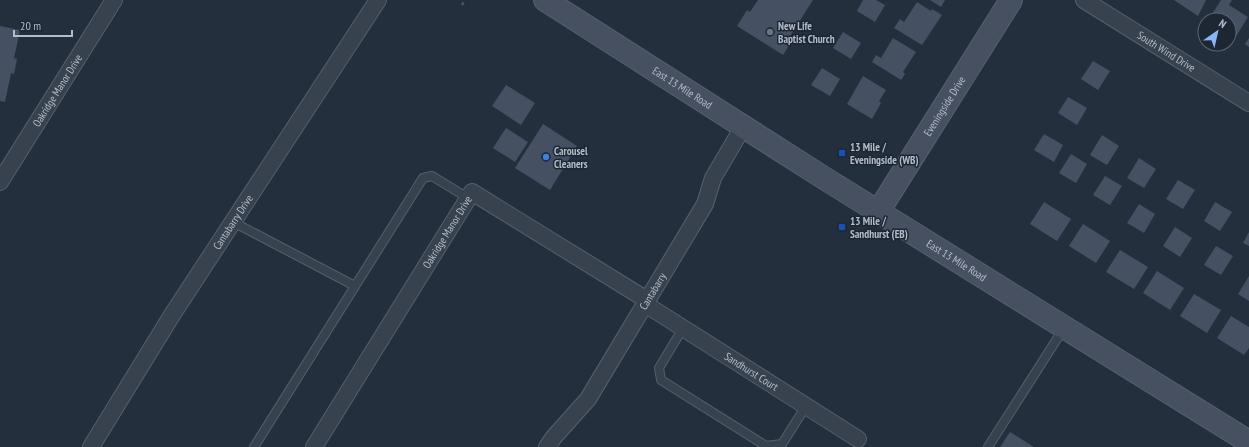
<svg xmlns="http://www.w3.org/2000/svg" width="1249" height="447" viewBox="0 0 1249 447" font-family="'PT Sans Narrow',sans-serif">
<rect width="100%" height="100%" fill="#242f3e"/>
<path fill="#455162" d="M758 0H813L789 38 793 39 783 55 737 26 747 10 750 12Z
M863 0H876L885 5 875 22 857 11Z
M930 0H945L941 7Z
M1174 0H1206L1198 16Z
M1221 0H1232L1229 5 1248 17 1235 38 1229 34V20H1211L1209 19Z
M917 2 931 11 932 9 942 15 922 45 894 28 900 19 904 22Z
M0 26 20 30 14 58 17 59 14 74 11 73 5 102 0 101Z
M843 32 861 43 851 59 833 48Z
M893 38 916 52 903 72 905 74 901 80 872 62 876 55 881 58Z
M1249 38V47L1245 44Z
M1093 61 1110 71 1098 90 1081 79Z
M822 68 840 79 830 96 811 85Z
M863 76 886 90 879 101 881 103 872 119 847 104Z
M506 85 535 103 521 125 492 106Z
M1068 97 1087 108 1077 125 1058 113Z
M543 124 577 146 550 190 515 168Z
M506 128 528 142 515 162 493 148Z
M1044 134 1063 145 1054 162 1034 150Z
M1102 135 1119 146 1107 165 1090 155Z
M1071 154 1087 164 1076 183 1059 173Z
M1139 158 1156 169 1144 188 1127 178Z
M1105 176 1122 186 1110 205 1093 195Z
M1178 180 1195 190 1183 209 1166 199Z
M1044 202 1071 219 1057 241 1030 224Z
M1215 202 1232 212 1220 231 1204 221Z
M1139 204 1155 214 1144 233 1127 223Z
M1083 224 1110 241 1096 263 1069 246Z
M1175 227 1192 238 1180 257 1163 246Z
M1249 232V246L1243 243Z
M1216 246 1233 256 1221 275 1204 265Z
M1120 250 1148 267 1134 289 1106 272Z
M1157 271 1184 288 1170 310 1143 293Z
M1249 276V301L1238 294Z
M1194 294 1221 310 1207 333 1180 316Z
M1231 316 1249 327V348L1244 355 1217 338Z
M1010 432 1034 447H1000Z"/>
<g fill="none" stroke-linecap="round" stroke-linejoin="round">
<defs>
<path id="lane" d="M233 222 355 286
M683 328 659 368 661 380 766 446 782 444 806 406
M254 447 423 178 432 176 468 198
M988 447 1064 328"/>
<g id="street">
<path id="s1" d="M1084 0 1249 103"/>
<path id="s2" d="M0 182 114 0"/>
<path id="s3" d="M645 304 858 439"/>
<path id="s4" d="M91 447 172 315 378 0"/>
<path id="s5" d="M314 447 472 192 647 300"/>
<path id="s6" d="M547 447 554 437 588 399 705 204 713 178 743 127"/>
</g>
<g id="secondary">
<path id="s7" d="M545 0 824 178 1249 442"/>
<path id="s8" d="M878 212 1011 0"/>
</g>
</defs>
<use href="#lane" stroke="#565f6c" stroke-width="10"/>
<use href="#street" stroke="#565f6c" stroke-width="18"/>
<use href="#secondary" stroke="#565f6c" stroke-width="24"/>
<path stroke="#44595c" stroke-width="2.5" stroke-dasharray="3 3" stroke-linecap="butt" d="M462 5 465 0"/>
<use href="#lane" stroke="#38414e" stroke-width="8"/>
<use href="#street" stroke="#38414e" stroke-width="16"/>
<use href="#secondary" stroke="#465061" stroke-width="22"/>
</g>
<circle fill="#6b7280" stroke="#1d2633" stroke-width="1.5" cx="770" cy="32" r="4"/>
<g fill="#1a4fb4" stroke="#1d2633" stroke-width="1.5">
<rect x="838" y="149" width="8" height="8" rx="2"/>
<rect x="838" y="223" width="8" height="8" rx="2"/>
</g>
<circle fill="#3f7fe0" stroke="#1d2633" stroke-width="1.5" cx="546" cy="157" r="4"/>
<g text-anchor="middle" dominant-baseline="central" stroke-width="3" stroke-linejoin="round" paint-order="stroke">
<g font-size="11" font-weight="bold" fill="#b4bcc9" stroke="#1d2633" text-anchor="start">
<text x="778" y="26">New Life<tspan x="778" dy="13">Baptist Church</tspan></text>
<text x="850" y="147">13 Mile /<tspan x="850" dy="13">Eveningside (WB)</tspan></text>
<text x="554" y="151">Carousel<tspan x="554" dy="13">Cleaners</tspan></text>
<text x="850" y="221">13 Mile /<tspan x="850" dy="13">Sandhurst (EB)</tspan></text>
</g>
<g font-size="11" fill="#b4bcc9" stroke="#1d2633">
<text stroke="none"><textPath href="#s1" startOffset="97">South Wind Drive</textPath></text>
<text stroke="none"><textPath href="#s7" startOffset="163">East 13 Mile Road</textPath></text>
<text stroke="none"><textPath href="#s2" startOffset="108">Oakridge Manor Drive</textPath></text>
<text stroke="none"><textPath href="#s8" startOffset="125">Eveningside Drive</textPath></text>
<text stroke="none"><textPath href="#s4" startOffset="266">Cantabarry Drive</textPath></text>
<text stroke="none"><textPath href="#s5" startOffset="253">Oakridge Manor Drive</textPath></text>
<text stroke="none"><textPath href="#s7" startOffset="487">East 13 Mile Road</textPath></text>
<text stroke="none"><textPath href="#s6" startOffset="189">Cantabarry</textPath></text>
<text stroke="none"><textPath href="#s3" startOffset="126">Sandhurst Court</textPath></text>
</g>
</g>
<g transform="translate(1217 32) rotate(34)"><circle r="19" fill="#1d2633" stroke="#59626f"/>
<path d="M0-3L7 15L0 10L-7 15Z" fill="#8ab4f8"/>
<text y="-6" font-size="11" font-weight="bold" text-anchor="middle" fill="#b4bcc9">N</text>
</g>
<path d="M14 30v6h58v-6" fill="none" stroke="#b4bcc9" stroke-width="2"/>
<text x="20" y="30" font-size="12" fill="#b4bcc9" stroke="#1d2633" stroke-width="3" paint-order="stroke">20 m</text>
</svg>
